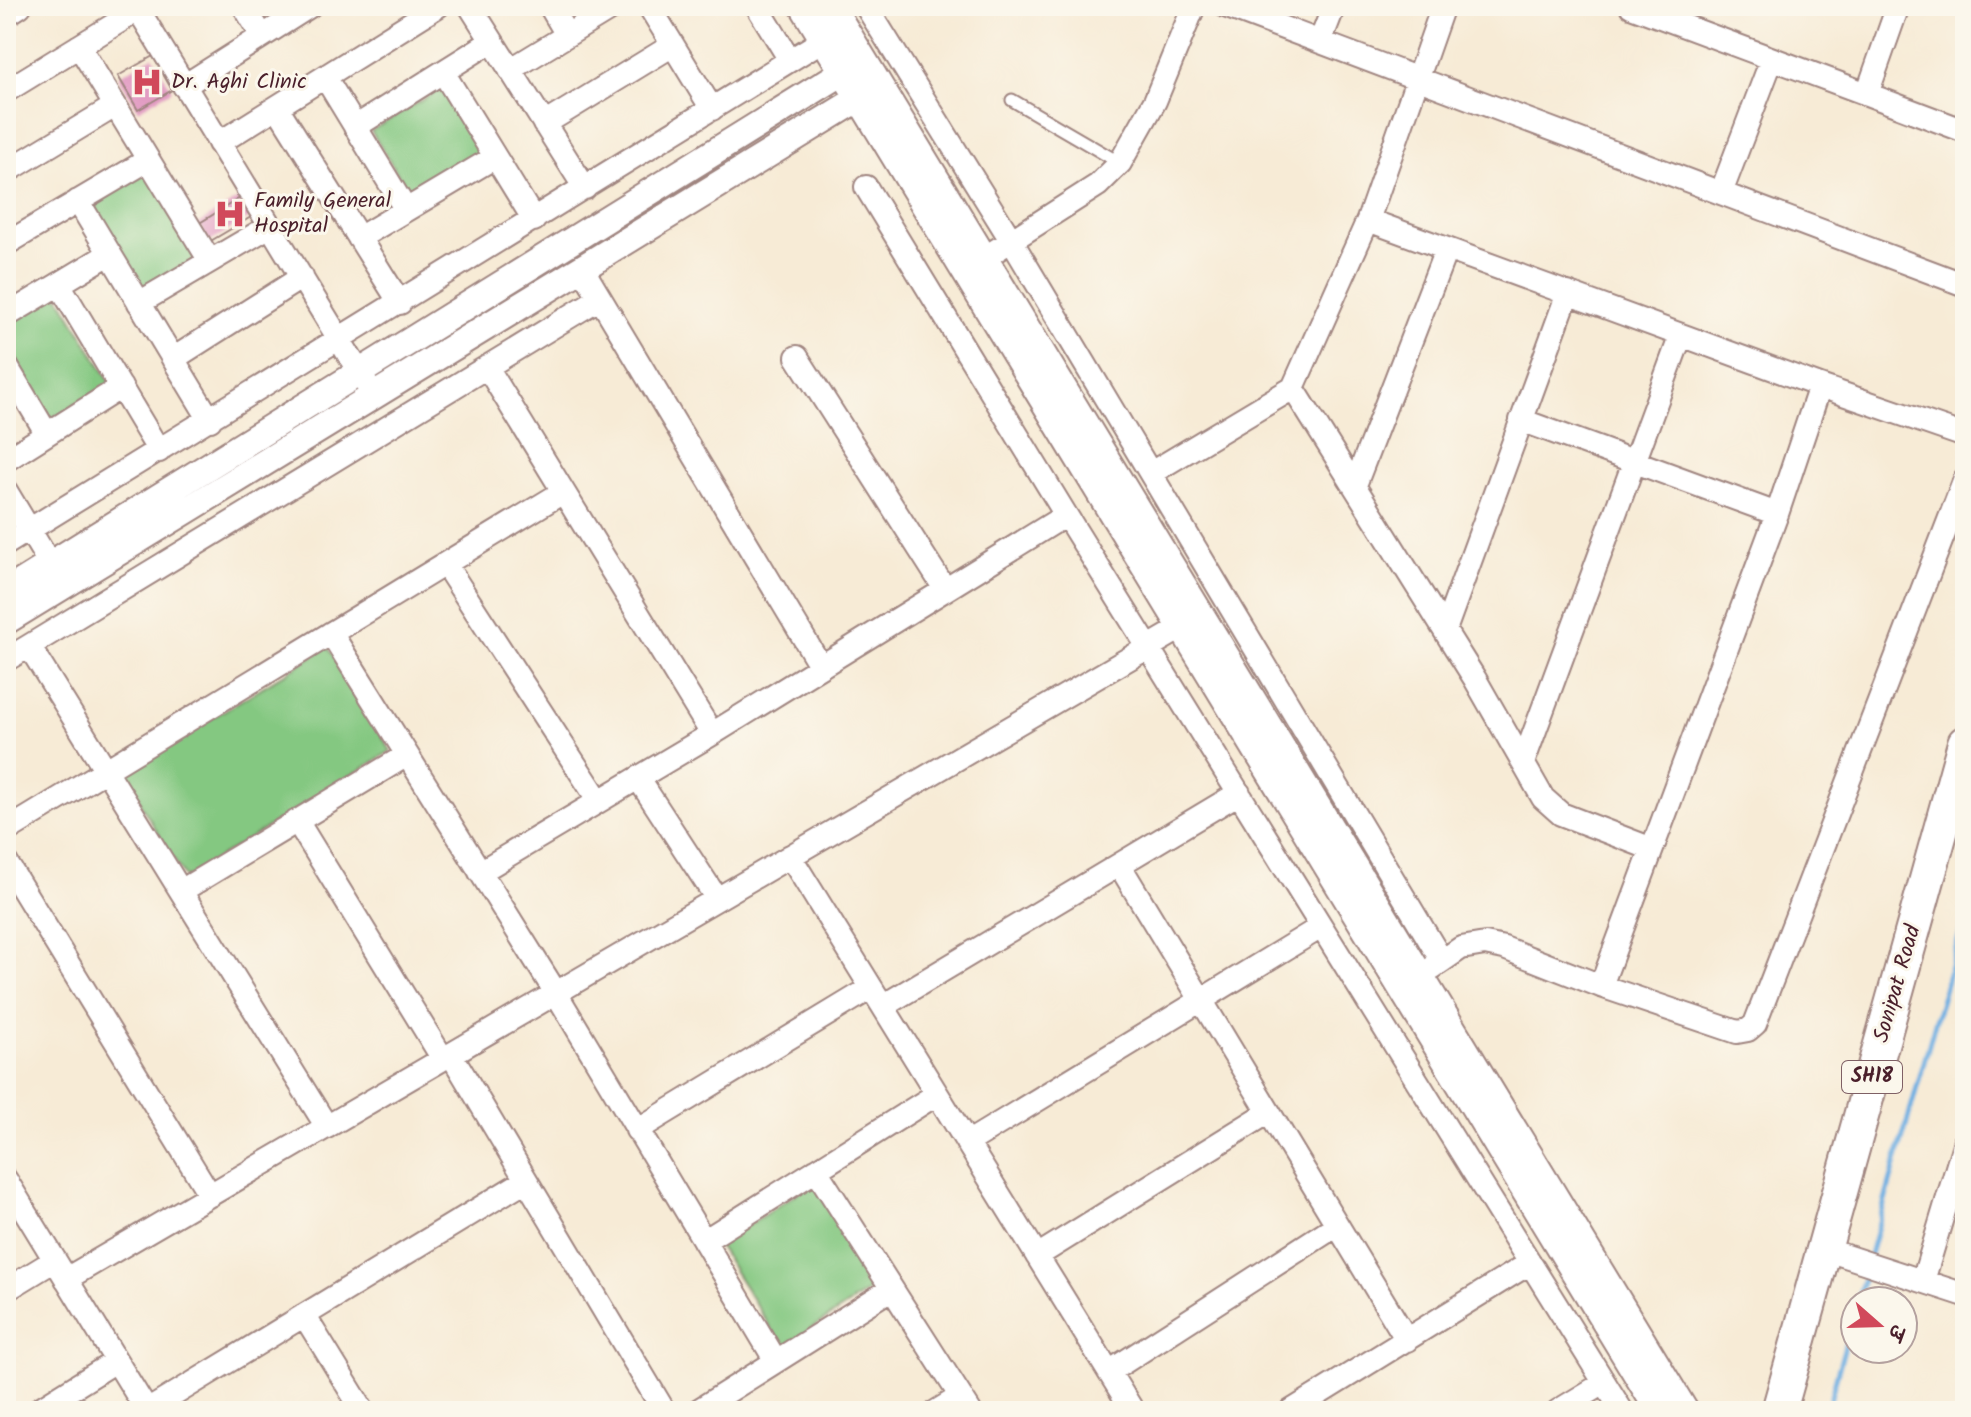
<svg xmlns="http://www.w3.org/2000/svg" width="1971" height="1417" viewBox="0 0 1971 1417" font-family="Kalam,'Playpen Sans Deva',sans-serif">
<rect width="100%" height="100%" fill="#fbf7ec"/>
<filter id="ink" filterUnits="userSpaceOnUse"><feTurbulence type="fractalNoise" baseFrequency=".0125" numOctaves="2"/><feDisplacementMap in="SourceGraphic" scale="16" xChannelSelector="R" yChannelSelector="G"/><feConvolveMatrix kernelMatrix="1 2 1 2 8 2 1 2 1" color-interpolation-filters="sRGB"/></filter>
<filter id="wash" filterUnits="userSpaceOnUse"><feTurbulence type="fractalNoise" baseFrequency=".006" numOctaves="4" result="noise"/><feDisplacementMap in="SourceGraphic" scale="32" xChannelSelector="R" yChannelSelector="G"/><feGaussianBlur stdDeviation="1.8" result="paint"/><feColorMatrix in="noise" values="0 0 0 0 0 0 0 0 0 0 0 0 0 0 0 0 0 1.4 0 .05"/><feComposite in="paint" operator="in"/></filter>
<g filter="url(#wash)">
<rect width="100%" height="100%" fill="#f7ebd6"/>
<path fill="#84c881" stroke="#677456" stroke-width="2" d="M442 88 482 154 412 197 371 131Z
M146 168 199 258 143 292 89 202Z
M57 293 111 383 50 420 6 346V324Z
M328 647 391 751 185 878 122 773Z
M813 1183 878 1285 783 1347 718 1245Z"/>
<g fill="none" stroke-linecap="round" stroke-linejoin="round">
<path stroke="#6eafe2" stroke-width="5" d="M1869 1258 1965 916
M1857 1301 1867 1267
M1827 1411 1855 1309"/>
</g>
<g id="blocks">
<path fill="#e29cc3" d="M153 56 172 90 138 110 118 76Z
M240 198 251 217 209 242 198 224Z"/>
</g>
</g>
<g filter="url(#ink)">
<use href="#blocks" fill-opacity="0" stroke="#a08580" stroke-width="2"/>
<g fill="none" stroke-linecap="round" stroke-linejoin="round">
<defs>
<path id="service" d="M1012 100 1120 163"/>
<path id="minor" d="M136 6 367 385
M244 6 262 36
M470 6 585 188
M550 6 567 35
M649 6 712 109
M757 6 790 60
M866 6 1011 240 1442 961
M1225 6 1965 285
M1631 6 1867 94
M1898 6 1867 94 1965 131
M6 15 20 6
M1320 42 1334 6
M79 46 210 261
M510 70 615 6
M443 72 534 220
M325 77 406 210
M184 86 310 6
M6 91 138 10
M277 107 400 303
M544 124 673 45
M355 127 492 41
M219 143 438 6
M6 172 115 106
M866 187 1066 515 1622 1411
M1721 193 1772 59
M78 201 210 420
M1368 220 1820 386 1965 436
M359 238 495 157
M6 244 148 160
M984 258 1098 185 1120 163 1155 101 1194 6
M582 268 820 665
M59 284 159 451
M139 303 270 226
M6 316 109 254
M797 357 945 589
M173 359 302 277
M6 365 47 434
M487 367 712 734
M1293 388 1475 679 1543 798 1561 814 1652 849
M1521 420 1777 514
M6 460 121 387
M1151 473 1293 388 1368 220 1443 6
M1355 485 1446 250
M6 491 59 579
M6 544 823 40
M445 564 599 801
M1445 630 1568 293
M331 633 556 993 776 1361
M29 646 327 1127
M6 660 600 298
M1523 763 1681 335
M638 778 717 899
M297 821 443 1059
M6 831 563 492
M790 856 1133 1411
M6 862 210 1195
M1120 866 1407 1340
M480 872 712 734 1066 515
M181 891 407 755
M1432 968 1461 948 1485 944 1504 948 1601 986 1737 1032 1748 1030 1755 1024 1965 479
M1601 986 1777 514 1820 386
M883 1006 1239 793
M451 1054 664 1411
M637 1130 871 988
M967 1143 1321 927
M816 1170 970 1411
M6 1180 147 1411
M704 1241 937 1094
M1824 1249 1965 1295
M1037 1256 1269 1112
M66 1279 1195 620
M1923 1281 1965 1141
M6 1290 55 1260
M304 1315 363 1411
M1109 1372 1337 1225
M36 1411 116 1361
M147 1411 526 1180
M697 1411 891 1289
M937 1411 960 1397
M1291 1411 1530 1263
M1558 1411 1604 1383"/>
<path id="tertiary" d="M803 6 1659 1411
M831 6 1685 1411
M6 592 856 64
M6 621 873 90"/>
<path id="primary" d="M1779 1411 1965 743"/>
</defs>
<use href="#service" stroke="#a08580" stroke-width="15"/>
<use href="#minor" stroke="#a08580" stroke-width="26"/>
<use href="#tertiary" stroke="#a08580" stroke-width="30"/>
<use href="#primary" stroke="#a08580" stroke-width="38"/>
<use href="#service" stroke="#fff" stroke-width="11"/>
<use href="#minor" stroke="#fff" stroke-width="22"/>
<use href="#tertiary" stroke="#fff" stroke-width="26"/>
<use href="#primary" stroke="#fff" stroke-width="34"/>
</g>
</g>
<defs>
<symbol id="hospital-bare" viewBox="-9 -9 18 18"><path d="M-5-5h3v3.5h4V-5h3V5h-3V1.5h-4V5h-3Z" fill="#d1495b" stroke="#fbf7ec" stroke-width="2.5" paint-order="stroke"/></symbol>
</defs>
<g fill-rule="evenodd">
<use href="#hospital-bare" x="125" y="60" width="44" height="44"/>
<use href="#hospital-bare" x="208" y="192" width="44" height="44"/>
</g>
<g text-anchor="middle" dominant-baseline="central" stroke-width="6" stroke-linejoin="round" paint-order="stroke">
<rect fill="#fbf7ec" stroke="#7f6065" stroke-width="2" x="1842" y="1061" width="60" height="32" rx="6"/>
<g font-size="20" font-weight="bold" fill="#4a1f2b">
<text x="1872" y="1077">SH18</text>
</g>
<g font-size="22" fill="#4a1f2b" stroke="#fbf7ec" text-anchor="start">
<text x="171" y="82">Dr. Aghi Clinic</text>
<text x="254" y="201">Family General<tspan x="254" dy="25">Hospital</tspan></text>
</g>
<g font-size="22" fill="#4a1f2b" stroke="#fbf7ec">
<text transform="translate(1898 984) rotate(-74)">Sonipat Road</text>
</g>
</g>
<rect width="1971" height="1417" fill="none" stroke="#fbf7ec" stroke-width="32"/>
<g transform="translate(1879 1325) rotate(110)"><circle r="38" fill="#fbf7ec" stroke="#b4a19f" stroke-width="2"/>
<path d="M0-6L14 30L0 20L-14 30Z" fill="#d1495b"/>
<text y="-12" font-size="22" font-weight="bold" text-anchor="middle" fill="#4a1f2b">उ</text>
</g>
</svg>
